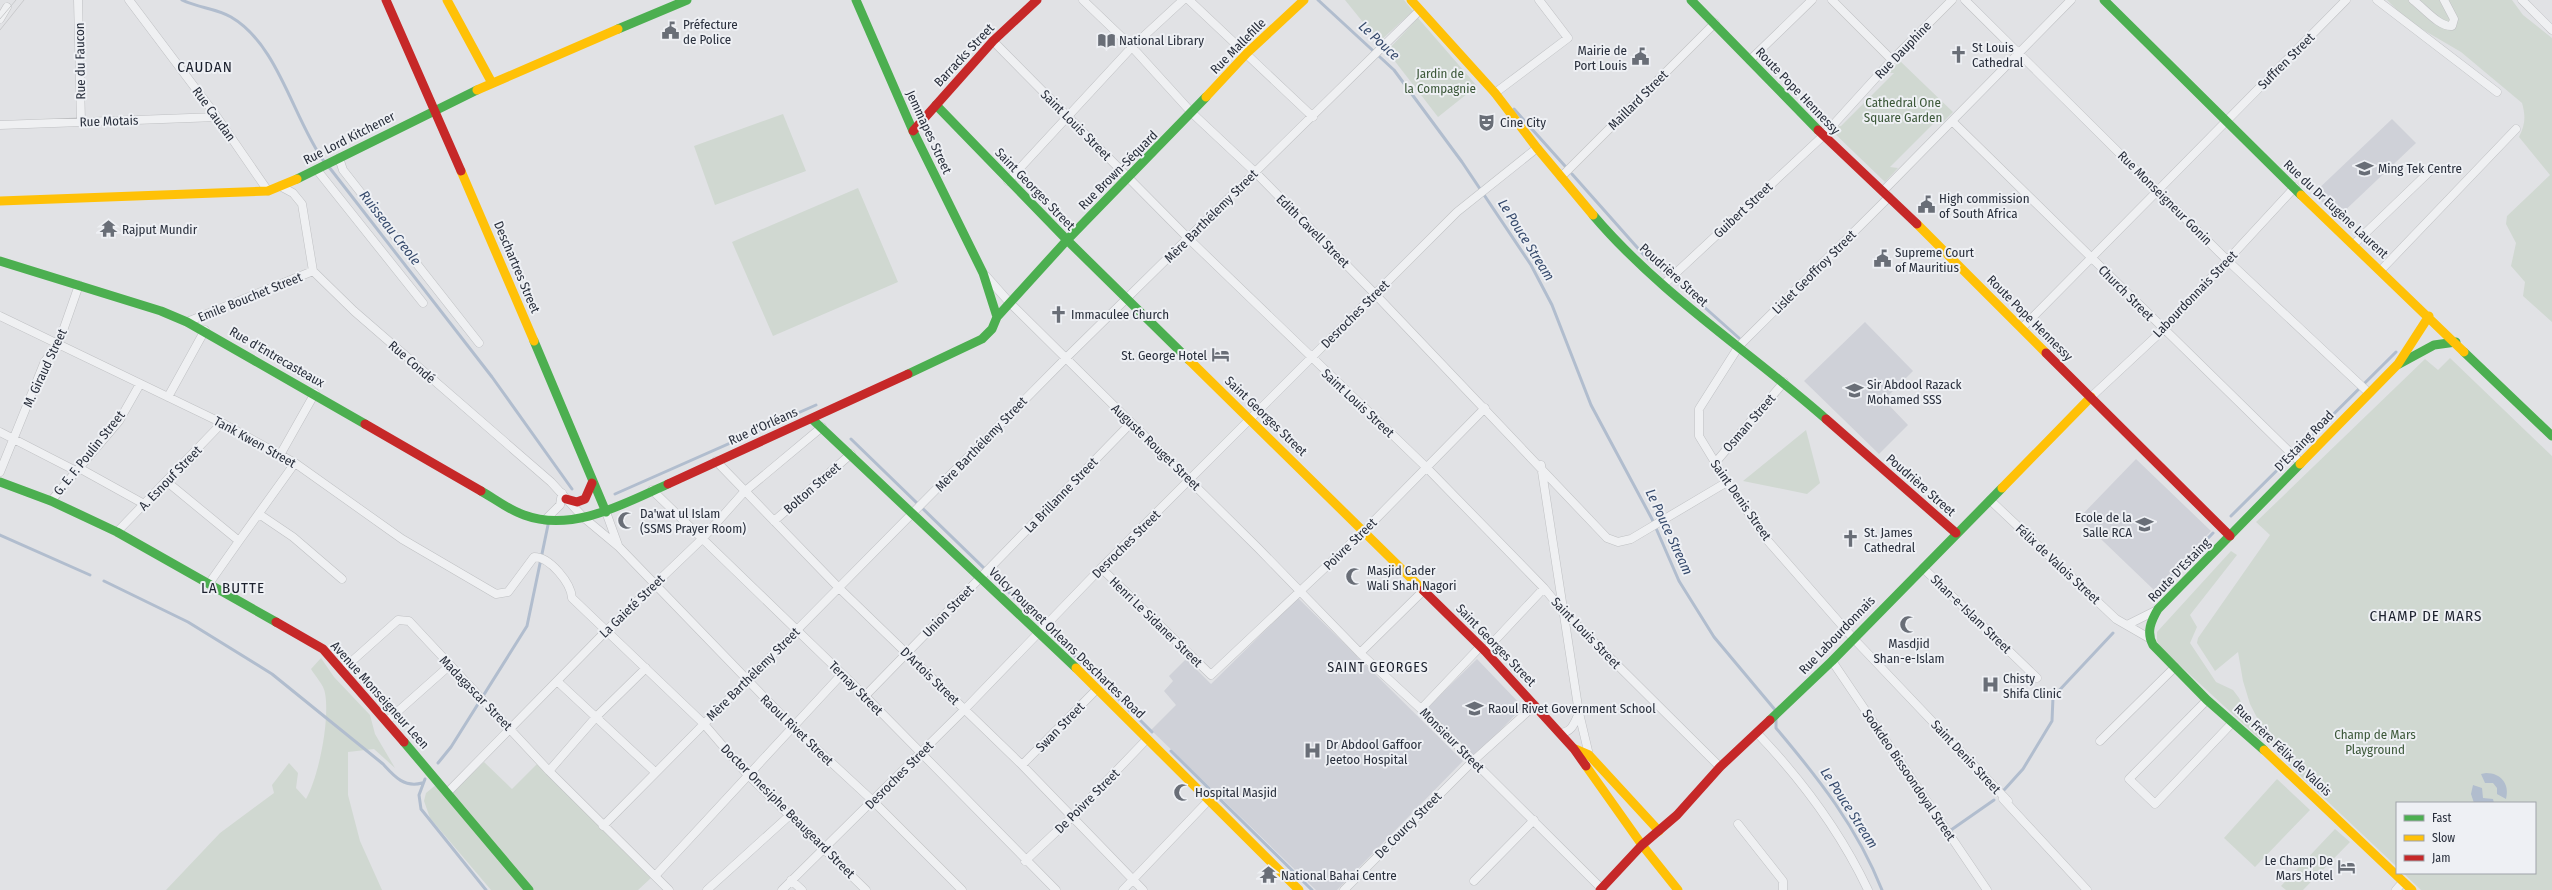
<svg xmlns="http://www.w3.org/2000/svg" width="2552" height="890" viewBox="0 0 2552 890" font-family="'Fira Sans Condensed',sans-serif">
<rect width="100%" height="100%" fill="#e1e2e5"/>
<path fill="#cfd1d8" d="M2392 119 2416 143 2337 218 2314 193Z
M1865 322 1913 371 1884 400 1908 425 1879 454 1804 381Z
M2136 459 2211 531 2154 590 2079 518Z
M1298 598 1463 761 1337 890H1316L1151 730 1176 705 1164 691 1173 681 1169 676 1186 659 1211 684Z
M1477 659 1523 707 1473 758 1426 709Z"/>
<path fill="#d0d8d1" d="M1345 0H1404L1413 11 1379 42Z
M2387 0H2512L2523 15 2552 38V322L2523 296 2525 282 2511 266 2516 243 2506 224 2507 216 2550 175 2519 137C2525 125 2526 117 2522 103L2461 52 2408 21Z
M1418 18 1477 86 1438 117 1387 51Z
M1900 61 1953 112 1942 123 1935 122 1890 167 1898 168 1885 182 1831 130 1835 127 1841 126 1894 73H1887Z
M783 114 806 171 715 205 694 146Z
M858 188 898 282 773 336 732 242Z
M2450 358 2552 456V890H2421L2403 873H2535V803H2397V867L2289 765 2269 741 2250 704 2243 681 2238 652 2215 671 2197 643 2198 638 2270 535 2256 522 2425 359 2438 370Z
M1806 430 1820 483 1807 494 1743 481Z
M2231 551 2237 555 2190 615 2197 627 2190 643 2216 682 2233 690 2239 698 2262 741 2161 648 2157 641V632Z
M321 658 334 677 370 715 375 734 395 768 374 749 348 752V795L360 841 382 890H166L220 833 274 793 272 785 289 763 298 773 296 788 306 799C319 776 330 719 325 693 324 685 315 676 311 669Z
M484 762 512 789 538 763 651 878 638 890H491L430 818 424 801 426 793 437 784 449 796Z
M2277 779 2310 810 2255 867 2224 838Z
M2335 829 2350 842 2303 890H2286L2281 886Z"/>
<path fill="#b1bdce" d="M2486 773C2501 773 2510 784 2506 799L2497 794V788L2493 783H2485L2481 774Z
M2473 785 2482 788 2483 798 2493 799 2494 803H2474L2471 794Z"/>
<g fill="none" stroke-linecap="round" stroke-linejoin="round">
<path stroke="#b1bdce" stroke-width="3" d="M182 0C198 8 216 8 231 17 279 45 293 119 325 163
M1318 0 1394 70 1462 162 1531 265 1552 305 1591 405 1652 519 1679 581 1714 637 1776 711
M1514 109 1565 166
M329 167 492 377 572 489
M1572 174 1643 254 1667 275
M1675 281 1739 338
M851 439 1121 701
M615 494 816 405
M2231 516 2396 352
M0 535 90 575
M104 581 188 622 272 674 383 764C394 776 404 788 422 783
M2155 593 2213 533
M1128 709 1130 711
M1138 718 1152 732
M1776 719V728C1819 779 1857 827 1882 890
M1171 751 1312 890
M438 763 451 747 527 626 548 525
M425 779 419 795 421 809 486 890
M2004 790 2023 769 2052 721 2053 697 2113 633
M1951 830 1994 800"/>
<defs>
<path id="street" d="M78 0 81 122
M129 0 217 117 268 191
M1083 0 1132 47 1192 113 1255 172 1375 294 1607 538 1618 542 1631 539 1727 482
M1189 0 1313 117
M1832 0 1892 60
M1965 0 2228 261 2369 393
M2377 0 2497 92
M2413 0C2424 8 2439 27 2452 26L2454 19 2444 0
M2522 0 2552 30
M0 19 7 7
M993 41 1188 238 1427 468 1544 588 1563 611 1720 767
M1750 60 1812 0
M1495 93 1568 38 1539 0
M1952 121 2301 463
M0 125 217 117
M339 158 343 170 479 343
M317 170 423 303
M1561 177 1715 23
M1008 181 1132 47 1183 0
M280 186 293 193 302 204 313 271 354 311 551 482 583 517 619 547 793 727 873 801 962 890
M1883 191 2071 0
M1889 197 1739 346 1699 409V436L1727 482 1768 541 1853 638 2008 801
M2354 244 2429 172
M2381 270 2516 129
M986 276 1010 303 1258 548 1360 653 1421 709 1602 889
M1663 285 1823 136 1892 60 1952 0
M0 316 222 423 295 463 402 539 496 594 508 592 534 557C550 557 571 583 572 598L704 724 747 774 866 890
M187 322 313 271
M2022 328 2346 0
M168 397 205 330
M2091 397 2163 330 2295 187
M0 432 76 471
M280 455 315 393
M716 461 838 587 1022 765 1143 890
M1715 463 1784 382
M1541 465 1579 713 1589 755
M79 468 144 504
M0 472 45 361 58 345 79 285
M166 481 239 541 295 463
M652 490 865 696 1056 890
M1990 500 2116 619 2149 638
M51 501 119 421 140 384
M606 512 618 545
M259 514 293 537 342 579
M545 520 560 505 562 493
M774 521 851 454
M117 532 222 423
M1101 568 1211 675 1364 531 1485 408
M1923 568 2037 678
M208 585 239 541
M2127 625 2157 610
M1485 651 1544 588
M1360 653 1424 590
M1832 661 1987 890
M342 670 398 620 409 621 549 771 669 890
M557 681 655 772
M865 696 1131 423
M2207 700 2129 779 2155 804 2233 722
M1421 709 1480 647
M387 721 449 666
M1560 733C1572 732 1574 724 1579 713
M1757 733C1802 780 1840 831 1868 890
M2100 741 2175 667
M1022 765 1097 689
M549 771 596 717 646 668
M448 792 606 631 702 539 744 492 822 427
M2003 799 2087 890
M1738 824 1783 881V890
M603 826 1066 358 1419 11
M1025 861 1073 816 1147 739
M655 876 842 674
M791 880 802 890
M1474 881 1534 820
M707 890 790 815
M782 890 965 709 1101 568 1457 212 1537 148
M1123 890 1208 801
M1344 890 1473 761 1535 705
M2396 890 2403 882"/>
</defs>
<use href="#street" stroke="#bfc0c3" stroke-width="9"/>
<use href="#street" stroke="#eff0f2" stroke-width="8"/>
<path stroke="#4caf50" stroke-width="9" d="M856 0 913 131 983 273 997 317
M1691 0 1818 130
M2104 0 2301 195
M618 29 687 0
M936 105 1067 240 1189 360
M297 179 477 90
M1593 215C1660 294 1749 351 1826 419
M0 261 161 311 187 322 365 424
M534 341 606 512
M2464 352 2552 436
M2399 364 2434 345 2456 342
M908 374 982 339 992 329 997 317 1067 240 1206 97
M812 419 1076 668
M0 482 51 501 117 532 276 622
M481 491C495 499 509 510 524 515 573 533 625 503 668 484
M1770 720 1832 661 2002 488
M404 742 529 890
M2264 750 2207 700 2153 645C2146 632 2151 621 2158 609L2300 464"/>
<path stroke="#ffc107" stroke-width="9" d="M447 0 492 83
M1411 0 1495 93 1537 148 1593 215
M477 90 618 29
M1206 97 1247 53 1304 0
M461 171 534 341
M2301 195 2464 352
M0 201 268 191 297 179
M1917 224 2046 353
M1189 360 1423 590
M2300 464 2398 364 2429 316
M2002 488 2091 397
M1076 668 1299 890
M1575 749 1589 755 1659 831
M2264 750 2412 890
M1586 766 1642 845 1678 890"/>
<path stroke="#c62828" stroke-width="9" d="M386 0 461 171
M1818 130 1917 224
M913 131 993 41 1037 0
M2046 353 2230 536
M1826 419 1956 533
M365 424 481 491
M668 484 908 374
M566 499 577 502 585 499 592 483
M1423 590 1485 651 1574 749 1586 766
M276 622 323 649 404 742
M1600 890 1642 845 1677 815 1720 767 1770 720"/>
<path stroke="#c9cacc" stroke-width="1" d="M0 19 16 0
M0 30 24 0"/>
</g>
<defs>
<symbol id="civic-bare" viewBox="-9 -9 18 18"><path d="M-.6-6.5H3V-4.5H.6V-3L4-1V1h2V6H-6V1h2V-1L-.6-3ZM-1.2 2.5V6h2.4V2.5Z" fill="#696e77" stroke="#eef0f4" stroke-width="2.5" paint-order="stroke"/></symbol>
<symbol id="library-bare" viewBox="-9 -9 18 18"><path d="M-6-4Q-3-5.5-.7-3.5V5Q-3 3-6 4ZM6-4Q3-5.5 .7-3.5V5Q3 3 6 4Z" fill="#696e77" stroke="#eef0f4" stroke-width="2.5" paint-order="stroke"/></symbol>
<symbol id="church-bare" viewBox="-9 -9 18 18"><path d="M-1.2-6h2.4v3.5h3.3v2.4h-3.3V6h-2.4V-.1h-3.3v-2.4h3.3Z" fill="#696e77" stroke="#eef0f4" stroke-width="2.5" paint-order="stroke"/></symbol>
<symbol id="theatre-bare" viewBox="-9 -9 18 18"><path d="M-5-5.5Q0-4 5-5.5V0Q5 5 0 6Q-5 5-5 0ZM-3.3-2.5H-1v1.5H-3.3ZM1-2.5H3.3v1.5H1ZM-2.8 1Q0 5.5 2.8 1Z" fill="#696e77" stroke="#eef0f4" stroke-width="2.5" paint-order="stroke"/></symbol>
<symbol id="school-bare" viewBox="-9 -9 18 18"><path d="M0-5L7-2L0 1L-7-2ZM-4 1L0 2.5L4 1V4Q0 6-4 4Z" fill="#696e77" stroke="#eef0f4" stroke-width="2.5" paint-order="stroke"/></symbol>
<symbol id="temple-bare" viewBox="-9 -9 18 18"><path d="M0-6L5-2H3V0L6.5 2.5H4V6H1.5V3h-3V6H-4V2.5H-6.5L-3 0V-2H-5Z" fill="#696e77" stroke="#eef0f4" stroke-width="2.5" paint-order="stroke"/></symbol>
<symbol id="hotel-bare" viewBox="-9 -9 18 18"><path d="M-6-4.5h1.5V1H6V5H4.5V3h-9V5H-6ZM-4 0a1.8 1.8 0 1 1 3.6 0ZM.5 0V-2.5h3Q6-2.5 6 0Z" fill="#696e77" stroke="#eef0f4" stroke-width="2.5" paint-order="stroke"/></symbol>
<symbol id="mosque-bare" viewBox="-9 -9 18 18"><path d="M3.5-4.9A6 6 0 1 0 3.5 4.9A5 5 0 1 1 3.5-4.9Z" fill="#696e77" stroke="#eef0f4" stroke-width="2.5" paint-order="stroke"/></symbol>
<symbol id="hospital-bare" viewBox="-9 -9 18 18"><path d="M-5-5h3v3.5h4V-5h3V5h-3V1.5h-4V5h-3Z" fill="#696e77" stroke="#eef0f4" stroke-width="2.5" paint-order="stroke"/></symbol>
</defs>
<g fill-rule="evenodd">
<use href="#civic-bare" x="658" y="18" width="25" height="25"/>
<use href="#library-bare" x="1094" y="28" width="25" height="25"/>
<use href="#church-bare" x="1946" y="42" width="25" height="25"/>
<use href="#civic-bare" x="1628" y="44" width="25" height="25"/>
<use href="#theatre-bare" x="1474" y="110" width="25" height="25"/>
<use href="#school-bare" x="2352" y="156" width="25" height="25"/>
<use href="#civic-bare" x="1914" y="192" width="25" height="25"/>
<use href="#temple-bare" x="96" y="216" width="25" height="25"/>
<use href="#civic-bare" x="1870" y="246" width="25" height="25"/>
<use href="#church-bare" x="1046" y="302" width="25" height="25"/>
<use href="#hotel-bare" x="1208" y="342" width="25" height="25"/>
<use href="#school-bare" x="1842" y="378" width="25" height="25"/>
<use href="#mosque-bare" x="614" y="508" width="25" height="25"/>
<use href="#school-bare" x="2132" y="512" width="25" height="25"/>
<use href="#church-bare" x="1838" y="526" width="25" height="25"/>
<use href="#mosque-bare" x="1342" y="564" width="25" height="25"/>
<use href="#mosque-bare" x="1896" y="612" width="25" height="25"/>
<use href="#hospital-bare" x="1978" y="672" width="25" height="25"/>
<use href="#school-bare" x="1462" y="696" width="25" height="25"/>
<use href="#hospital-bare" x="1300" y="738" width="25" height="25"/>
<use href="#mosque-bare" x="1170" y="780" width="25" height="25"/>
<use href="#hotel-bare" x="2334" y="854" width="25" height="25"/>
<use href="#temple-bare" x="1256" y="862" width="25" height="25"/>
</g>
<g text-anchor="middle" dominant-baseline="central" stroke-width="4" stroke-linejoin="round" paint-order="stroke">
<g font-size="13" fill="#292f3c" stroke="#eef0f4" text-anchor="start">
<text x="683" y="24">Préfecture<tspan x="683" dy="15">de Police</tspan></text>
<text x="1119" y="40">National Library</text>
<text x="1972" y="47">St Louis<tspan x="1972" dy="15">Cathedral</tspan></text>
<text x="1627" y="50" text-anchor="end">Mairie de<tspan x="1627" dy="15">Port Louis</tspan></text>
<text x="1500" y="122">Cine City</text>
<text x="2378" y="168">Ming Tek Centre</text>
<text x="1939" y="198">High commission<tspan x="1939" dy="15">of South Africa</tspan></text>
<text x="122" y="229">Rajput Mundir</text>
<text x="1895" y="252">Supreme Court<tspan x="1895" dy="15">of Mauritius</tspan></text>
<text x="1071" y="314">Immaculee Church</text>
<text x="1207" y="355" text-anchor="end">St. George Hotel</text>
<text x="1867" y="384">Sir Abdool Razack<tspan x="1867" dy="15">Mohamed SSS</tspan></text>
<text x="640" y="513">Da'wat ul Islam<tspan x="640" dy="15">(SSMS Prayer Room)</tspan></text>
<text x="2132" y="517" text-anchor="end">Ecole de la<tspan x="2132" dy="15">Salle RCA</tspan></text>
<text x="1864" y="532">St. James<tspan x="1864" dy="15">Cathedral</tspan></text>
<text x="1367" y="570">Masjid Cader<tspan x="1367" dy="15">Wali Shah Nagori</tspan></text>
<text x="1909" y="643" text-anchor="middle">Masdjid<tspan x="1909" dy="15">Shan-e-Islam</tspan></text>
<text x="2003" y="678">Chisty<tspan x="2003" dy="15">Shifa Clinic</tspan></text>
<text x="1488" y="708">Raoul Rivet Government School</text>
<text x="1326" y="744">Dr Abdool Gaffoor<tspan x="1326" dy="15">Jeetoo Hospital</tspan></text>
<text x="1195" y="792">Hospital Masjid</text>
<text x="2333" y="860" text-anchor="end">Le Champ De<tspan x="2333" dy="15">Mars Hotel</tspan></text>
<text x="1281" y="875">National Bahai Centre</text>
</g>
<g font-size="13" fill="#292f3c" stroke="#eef0f4">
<text transform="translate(1238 46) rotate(-45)">Rue Mallefille</text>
<text transform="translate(1903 50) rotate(-46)">Rue Dauphine</text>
<text transform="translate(964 55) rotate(-47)">Barracks Street</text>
<text transform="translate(80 61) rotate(-91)">Rue du Faucon</text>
<text transform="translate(2286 61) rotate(-45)">Suffren Street</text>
<text transform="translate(1798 91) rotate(46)">Route Pope Hennessy</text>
<text transform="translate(1638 100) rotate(-45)">Maillard Street</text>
<text transform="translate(214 114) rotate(54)">Rue Caudan</text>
<text transform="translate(109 121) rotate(-2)">Rue Motais</text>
<text transform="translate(1076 125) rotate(45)">Saint Louis Street</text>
<text transform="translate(929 132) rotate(65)">Jemmapes Street</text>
<text transform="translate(349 138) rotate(-27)">Rue Lord Kitchener</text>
<text transform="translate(1118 170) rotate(-45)">Rue Brown-Séquard</text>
<text transform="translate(1035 189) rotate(46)">Saint Georges Street</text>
<text transform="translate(2165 198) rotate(45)">Rue Monseigneur Gonin</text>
<text transform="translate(2336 209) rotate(43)">Rue du Dr Eugène Laurent</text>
<text transform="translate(1743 210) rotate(-43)">Guibert Street</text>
<text transform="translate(1211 216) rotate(-45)">Mère Barthélemy Street</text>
<text transform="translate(1313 231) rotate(45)">Edith Cavell Street</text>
<text transform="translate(517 267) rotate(67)">Deschartres Street</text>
<text transform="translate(1814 272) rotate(-45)">Lislet Geoffroy Street</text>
<text transform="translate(1674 275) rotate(42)">Poudrière Street</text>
<text transform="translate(2126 293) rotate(45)">Church Street</text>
<text transform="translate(2195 294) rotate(-46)">Labourdonnais Street</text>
<text transform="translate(250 297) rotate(-22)">Emile Bouchet Street</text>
<text transform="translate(1355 314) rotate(-45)">Desroches Street</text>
<text transform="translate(2030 318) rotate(45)">Route Pope Hennessy</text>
<text transform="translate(277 357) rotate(30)">Rue d'Entrecasteaux</text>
<text transform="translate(412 362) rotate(41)">Rue Condé</text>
<text transform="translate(45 368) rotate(-65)">M. Giraud Street</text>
<text transform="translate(1358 403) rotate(43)">Saint Louis Street</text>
<text transform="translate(1266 416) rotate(44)">Saint Georges Street</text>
<text transform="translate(1749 423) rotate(-49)">Osman Street</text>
<text transform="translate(763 426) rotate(-24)">Rue d'Orléans</text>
<text transform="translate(2304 441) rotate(-46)">D'Estaing Road</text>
<text transform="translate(255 442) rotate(29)">Tank Kwen Street</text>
<text transform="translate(981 444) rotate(-46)">Mère Barthélemy Street</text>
<text transform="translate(1156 447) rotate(44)">Auguste Rouget Street</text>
<text transform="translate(89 453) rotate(-51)">G. E. F. Poulin Street</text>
<text transform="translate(170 478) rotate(-46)">A. Esnouf Street</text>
<text transform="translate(1921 485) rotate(41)">Poudrière Street</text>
<text transform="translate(812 488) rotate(-41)">Bolton Street</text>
<text transform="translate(1061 495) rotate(-46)">La Brillanne Street</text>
<text transform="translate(1741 500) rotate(55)">Saint Denis Street</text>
<text transform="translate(1126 544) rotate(-45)">Desroches Street</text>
<text transform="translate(1350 544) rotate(-44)">Poivre Street</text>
<text transform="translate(2058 564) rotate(43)">Félix de Valois Street</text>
<text transform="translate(2179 570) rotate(-46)">Route D'Estaing</text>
<text transform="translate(632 606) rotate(-44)">La Gaieté Street</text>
<text transform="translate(948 611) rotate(-46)">Union Street</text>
<text transform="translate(1971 614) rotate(44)">Shan-e-Islam Street</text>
<text transform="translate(1156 622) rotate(44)">Henri Le Sidaner Street</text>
<text transform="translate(1586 633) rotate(46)">Saint Louis Street</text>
<text transform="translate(1837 635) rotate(-46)">Rue Labourdonnais</text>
<text transform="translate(1067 643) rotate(44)">Volcy Pougnet Orleans Deschartes Road</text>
<text transform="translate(1496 645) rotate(46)">Saint Georges Street</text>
<text transform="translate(753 674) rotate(-45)">Mère Barthélemy Street</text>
<text transform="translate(930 676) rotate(44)">D'Artois Street</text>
<text transform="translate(856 688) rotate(45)">Ternay Street</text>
<text transform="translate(476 693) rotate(46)">Madagascar Street</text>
<text transform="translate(380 695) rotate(48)">Avenue Monseigneur Leen</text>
<text transform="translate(1060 727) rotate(-46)">Swan Street</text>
<text transform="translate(797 730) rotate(44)">Raoul Rivet Street</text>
<text transform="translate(1452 740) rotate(45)">Monsieur Street</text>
<text transform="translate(2283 750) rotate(43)">Rue Frère Félix de Valois</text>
<text transform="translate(1966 757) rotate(47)">Saint Denis Street</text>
<text transform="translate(899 775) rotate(-45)">Desroches Street</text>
<text transform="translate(1909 775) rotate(56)">Sookdeo Bissoondoyal Street</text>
<text transform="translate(1087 801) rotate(-45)">De Poivre Street</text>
<text transform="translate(788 811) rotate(45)">Doctor Onesiphe Beaugeard Street</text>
<text transform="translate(1408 825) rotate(-45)">De Courcy Street</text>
</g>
<g font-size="13" fill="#3b5738" stroke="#eef0f4">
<text x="1440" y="73">Jardin de<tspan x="1440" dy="15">la Compagnie</tspan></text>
<text x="1903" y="102">Cathedral One<tspan x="1903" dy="15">Square Garden</tspan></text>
<text x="2375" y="734">Champ de Mars<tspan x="2375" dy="15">Playground</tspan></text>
</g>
<g font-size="14" font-style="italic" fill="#374b6d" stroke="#eef0f4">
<text transform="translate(1379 41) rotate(43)">Le Pouce</text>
<text transform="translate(390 228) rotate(52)">Ruisseau Creole</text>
<text transform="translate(1526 240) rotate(58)">Le Pouce Stream</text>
<text transform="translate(1669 532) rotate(65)">Le Pouce Stream</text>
<text transform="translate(1849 808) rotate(57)">Le Pouce Stream</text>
</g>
<g font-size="14" letter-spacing="1" fill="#1b202d" stroke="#eef0f4">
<text x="1378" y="667">SAINT GEORGES</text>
</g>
<g font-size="15" letter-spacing="1" fill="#1b202d" stroke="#eef0f4">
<text x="205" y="67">CAUDAN</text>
<text x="233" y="588">LA BUTTE</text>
<text x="2426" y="616">CHAMP DE MARS</text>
</g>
</g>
<rect x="2396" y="802" width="140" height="72" fill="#eef0f4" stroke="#9fa3aa"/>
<rect x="2404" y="815" width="20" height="6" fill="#4caf50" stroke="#9fa3aa"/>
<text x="2432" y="822" font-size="12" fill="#292f3c">Fast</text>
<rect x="2404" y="835" width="20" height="6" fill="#ffc107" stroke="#9fa3aa"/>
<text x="2432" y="842" font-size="12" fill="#292f3c">Slow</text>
<rect x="2404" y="855" width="20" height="6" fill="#c62828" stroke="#9fa3aa"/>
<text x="2432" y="862" font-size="12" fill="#292f3c">Jam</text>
</svg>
